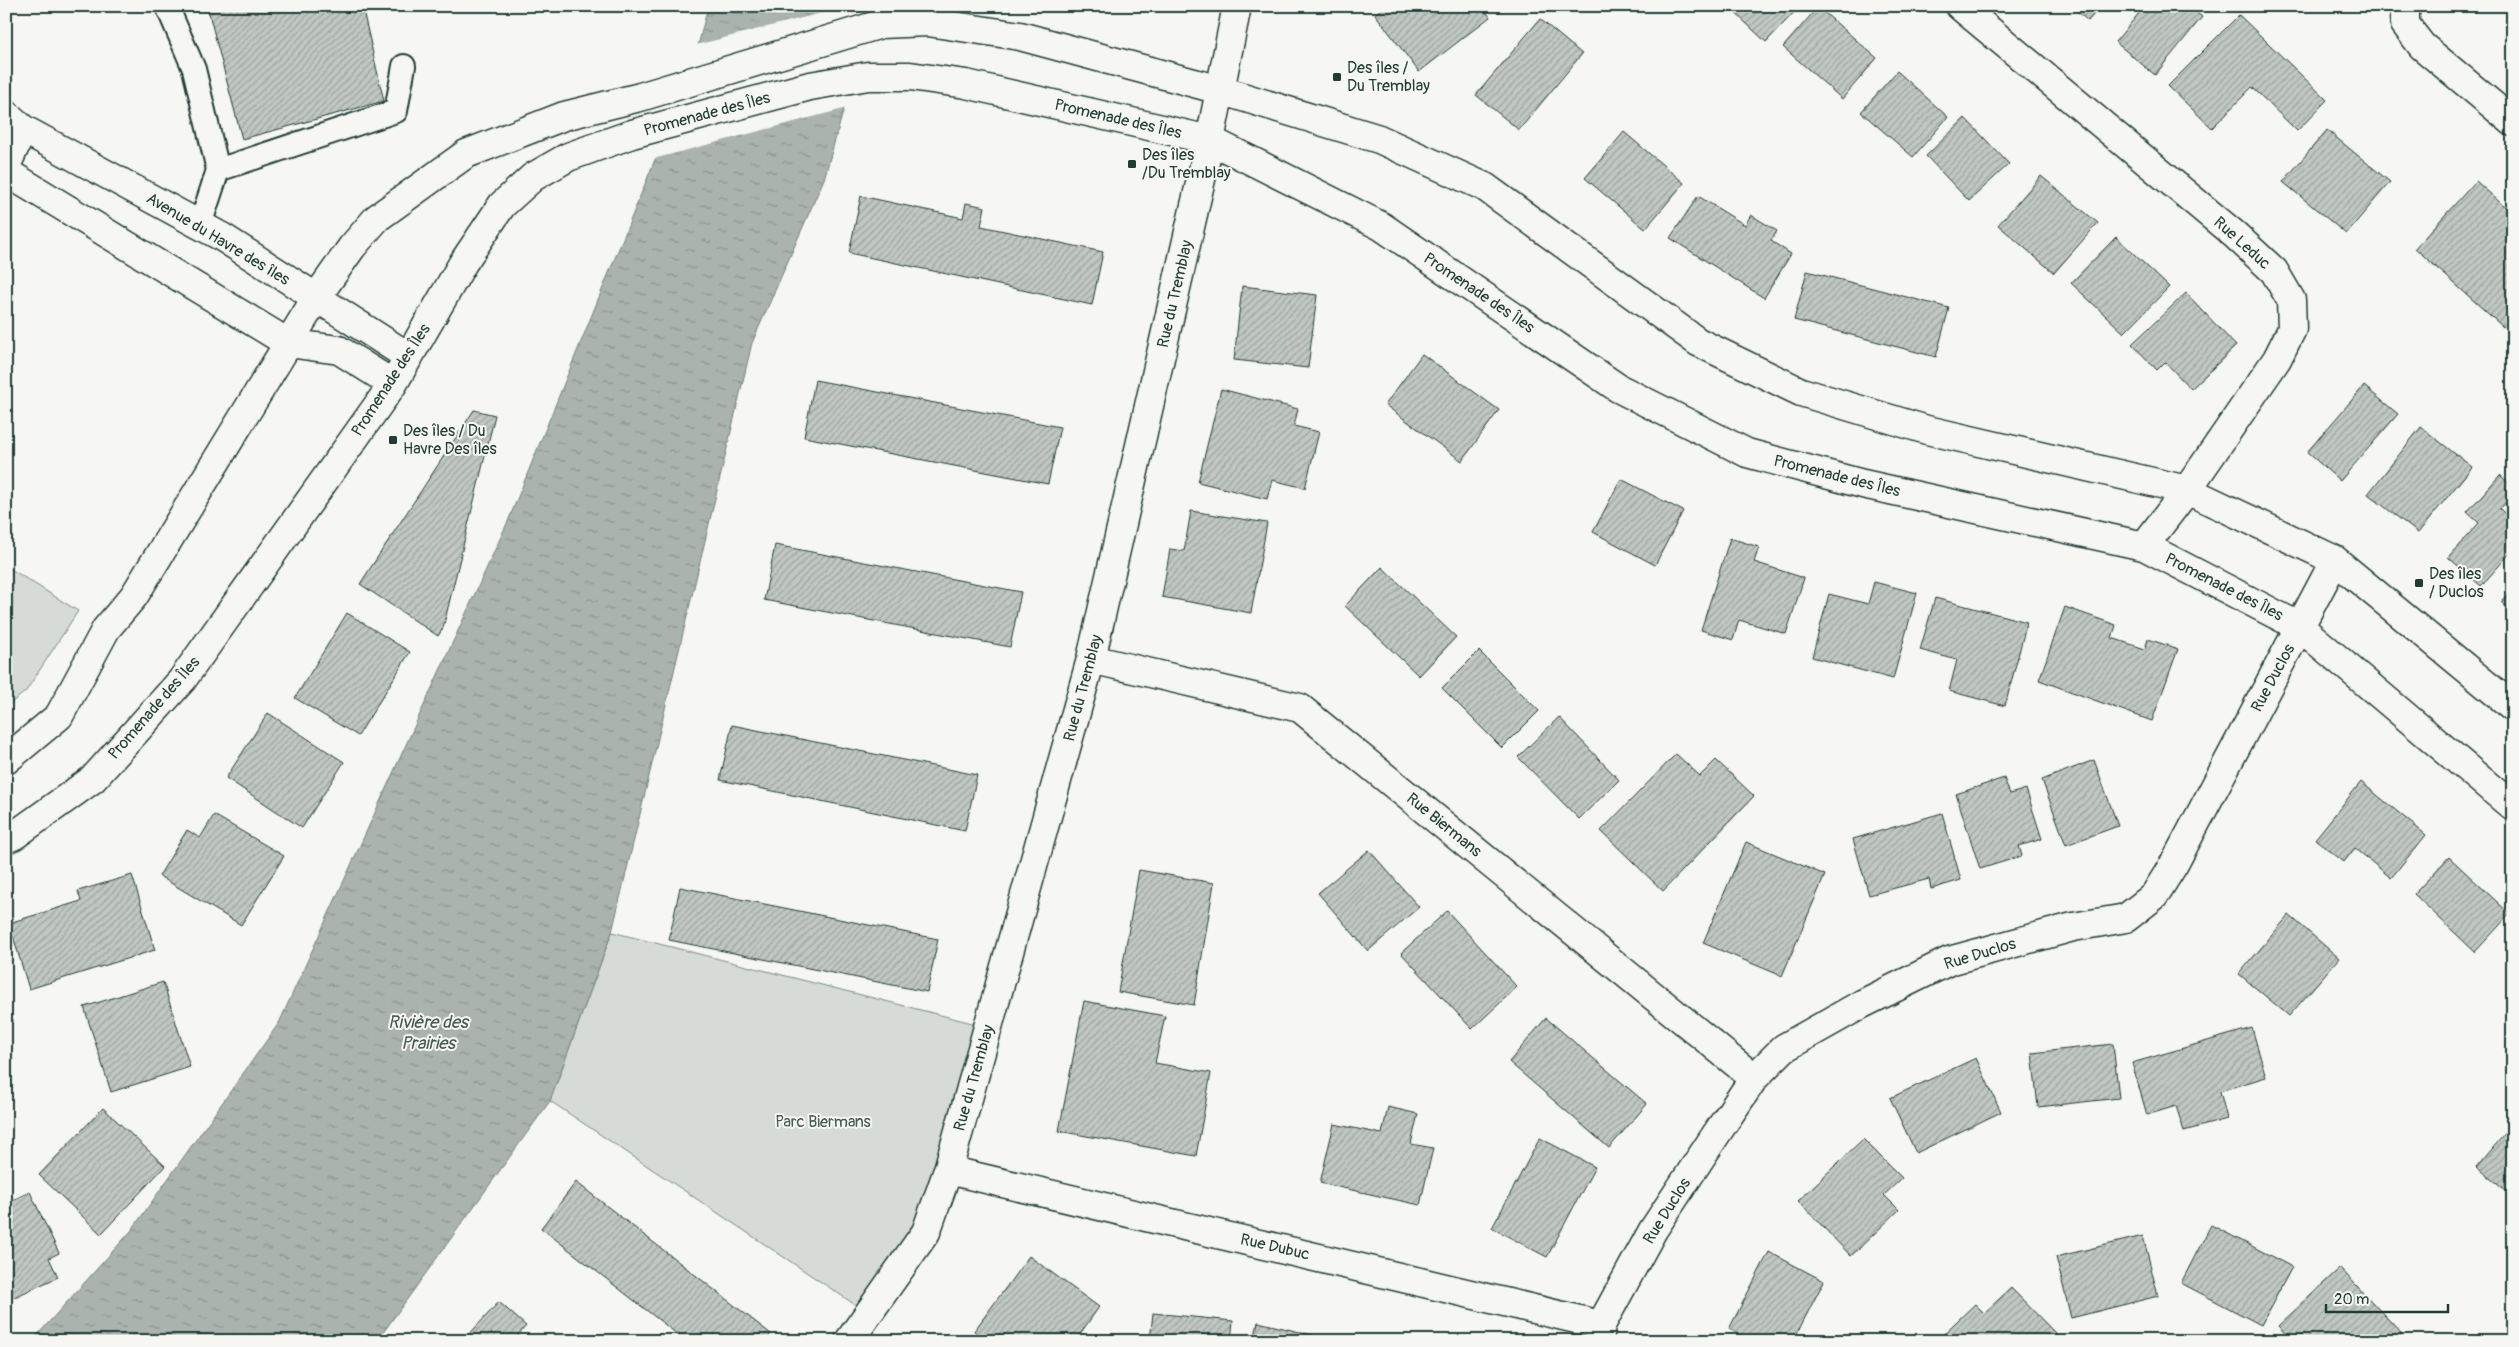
<svg xmlns="http://www.w3.org/2000/svg" width="2519" height="1347" viewBox="0 0 2519 1347" font-family="Pangolin,sans-serif">
<defs>
<pattern id="water-ripples" width="26" height="14" patternUnits="userSpaceOnUse" patternTransform="scale(1.25)"><rect width="26" height="14" fill="#aab3ae"/><path d="M2 4q2-2 4 0t4 0M15 11q2-2 4 0t4 0" fill="none" stroke="#8a938e"/></pattern>
<pattern id="building-hatch" width="6" height="6" patternUnits="userSpaceOnUse" patternTransform="scale(1.25)"><rect width="6" height="6" fill="#c1c8c3"/><path d="M-1 1l2-2M0 6l6-6M5 7l2-2" fill="none" stroke="#9ca49f"/></pattern>
</defs>
<rect width="100%" height="100%" fill="#f6f6f2"/>
<filter id="ink" filterUnits="userSpaceOnUse"><feTurbulence type="fractalNoise" baseFrequency=".02" numOctaves="2"/><feDisplacementMap in="SourceGraphic" scale="10" xChannelSelector="R" yChannelSelector="G"/><feConvolveMatrix kernelMatrix="1 2 1 2 8 2 1 2 1" color-interpolation-filters="sRGB"/></filter>
<g filter="url(#ink)">
<path fill="#d6dbd6" stroke="#7a8c85" d="M6 566 78 611 26 691 6 707Z
M612 932 988 1027 948 1170 869 1314 550 1101Z"/>
<path fill="url(#water-ripples)" stroke="#72847d" d="M708 6H873L824 179 752 343 612 932 550 1101 377 1341H32L131 1231 279 1023 509 519 693 66Z"/>
<path fill="#f6f6f2" d="M849 6H875L847 108 653 159 691 66 696 45Z"/>
<path fill="url(#building-hatch)" stroke="#1f3d34" d="M207 6H362L384 101 242 139Z
M1385 6H1482L1490 17 1419 72 1375 14Z
M1728 6H1800L1766 42Z
M2071 6H2101L2088 21Z
M2145 6H2189L2202 17 2155 75 2115 42Z
M1818 7 1877 58 1842 99 1783 47Z
M2239 15 2327 100 2297 131 2252 87 2212 128 2168 86Z
M1540 19 1582 54 1519 130 1476 95Z
M1897 71 1948 117 1913 157 1861 112Z
M1965 118 2009 164 1969 201 1926 156Z
M2327 130 2390 182 2346 234 2283 182Z
M1624 132 1684 183 1645 229 1585 178Z
M2041 176 2098 223 2054 273 1998 225Z
M2476 181 2513 214V316L2503 327 2415 248Z
M861 196 963 218 966 203 985 207 981 226 1103 252 1092 305 849 253Z
M1698 196 1745 225 1751 215 1777 231 1771 241 1791 254 1764 298 1670 238Z
M2116 237 2169 287 2124 333 2071 283Z
M1807 271 1949 308 1936 357 1794 320Z
M1242 286 1317 295 1308 368 1234 360Z
M2186 293 2236 346 2191 389 2165 362 2157 370 2132 344Z
M1422 354 1499 410 1462 461 1385 405Z
M815 380 1060 427 1048 484 804 437Z
M2364 386 2398 414 2340 481 2307 452Z
M1221 389 1298 409 1294 426 1319 432 1305 488 1272 480 1267 499 1198 482Z
M474 410 495 415 443 628 438 636 360 584Z
M2421 427 2472 467 2418 533 2368 494Z
M2500 475 2513 487V495L2500 509 2513 521V550L2481 586 2448 557 2479 523 2467 512Z
M1621 479 1683 511 1655 565 1593 532Z
M1191 511 1267 523 1251 613 1162 597 1170 549 1184 551Z
M1730 538 1759 547 1754 562 1804 578 1786 634 1739 620 1733 640 1701 630Z
M775 545 1021 592 1010 647 764 600Z
M1382 567 1456 637 1419 676 1345 606Z
M1874 582 1917 593 1893 679 1812 657 1829 594 1868 604Z
M2513 590V613L2501 602Z
M1935 598 2027 622 2005 706 1949 691 1957 660 1920 650Z
M2065 607 2116 625 2112 638 2145 649 2148 639 2178 649 2152 721 2039 680Z
M347 613 410 652 358 736 295 698Z
M1479 651 1539 711 1502 748 1442 688Z
M268 713 344 762 302 828 226 778Z
M1559 717 1619 780 1579 819 1518 757Z
M732 725 977 775 965 831 720 780Z
M1676 754 1700 776 1716 760 1754 796 1663 891 1601 831Z
M2094 760 2118 826 2066 845 2042 780Z
M2004 778 2010 794 2026 789 2042 839 2019 846 2022 856 1980 869 1956 794Z
M2361 782 2426 835 2391 878 2355 848 2344 862 2315 839Z
M1942 813 1961 880 1931 889 1929 879 1869 895 1853 839Z
M214 815 284 856 241 925 159 876 187 830 200 838Z
M1746 842 1825 875 1782 976 1703 943Z
M1369 850 1419 907 1368 951 1318 893Z
M2449 857 2510 914 2475 952 2414 894Z
M1139 870 1214 883 1194 1005 1118 992Z
M132 875 155 950 29 989 9 923 81 901 78 891Z
M680 887 938 939 927 992 669 940Z
M1447 911 1517 987 1472 1029 1401 953Z
M2289 915 2339 958 2289 1016 2239 974Z
M163 982 190 1067 111 1092 84 1007Z
M1084 1001 1165 1016 1155 1063 1211 1073 1196 1156 1059 1131Z
M1546 1018 1647 1104 1609 1148 1509 1062Z
M2252 1028 2266 1077 2220 1091 2227 1119 2184 1131 2176 1106 2147 1115 2132 1063Z
M2113 1044 2119 1098 2038 1107 2032 1053Z
M1976 1058 2001 1112 1916 1153 1890 1098Z
M1388 1107 1418 1114 1411 1144 1433 1148 1420 1205 1320 1183 1334 1124 1382 1134Z
M103 1108 165 1166 101 1234 39 1175Z
M2513 1124V1196L2477 1167Z
M1540 1138 1595 1167 1547 1257 1492 1228Z
M1863 1139 1902 1178 1884 1195 1899 1210 1851 1256 1798 1201Z
M576 1182 771 1334 765 1341H686L541 1228Z
M30 1192 59 1253 49 1258 58 1277 6 1301V1203Z
M2211 1225 2292 1267 2261 1325 2181 1283Z
M2143 1236 2158 1296 2071 1318 2056 1257Z
M1769 1252 1824 1281 1793 1341H1752L1729 1329Z
M1029 1256 1099 1307 1075 1341H987L974 1331Z
M2340 1268 2402 1334 2394 1341H2292L2278 1326Z
M2011 1288 2057 1335 2051 1341H1936L1975 1304 1984 1313Z
M499 1302 526 1326 518 1335 524 1341H463Z
M1153 1313 1233 1321 1231 1341H1150Z
M1258 1322 1337 1341H1254Z"/>
<g fill="none" stroke-linecap="round" stroke-linejoin="round">
<defs>
<path id="lane" d="M167 6 194 69 218 170 200 225
M218 170 396 111 404 66"/>
<path id="street" d="M1960 6 2235 235 2274 271 2291 300 2292 329 2277 359 2187 490 2144 546
M2405 6V24L2422 46 2513 122
M6 114 23 129 222 237 409 357
M6 166 23 129
M6 172 288 343 339 350 393 384
M1091 659 1300 708 1754 1078
M6 760 59 716 106 629 134 596 316 298 352 247 377 218 466 154 564 116 640 97 881 24 928 22 1020 36 1220 90 1379 139 1485 187 1698 342 1801 392 1927 430 2187 490 2335 560 2513 707
M6 839 15 835 93 779 182 680 393 384 463 263 502 205 533 177 568 157 632 134 810 86 868 76H910L966 84 1210 140 1381 226 1618 388 1747 453 1863 484 2144 546 2300 627 2513 807
M948 1170 1601 1325
M849 1341 926 1232 948 1170 1091 659 1210 140 1237 6
M1599 1341 1601 1325 1653 1230 1715 1136 1754 1078 1784 1048 1862 1004 1949 961 2073 927 2126 918 2154 896 2174 864 2335 560"/>
</defs>
<use href="#lane" stroke="#1f3d34" stroke-width="26"/>
<use href="#street" stroke="#1f3d34" stroke-width="31"/>
<use href="#lane" stroke="#f6f6f2" stroke-width="22"/>
<use href="#street" stroke="#f6f6f2" stroke-width="28"/>
</g>
</g>
<g fill="#1f3d34" stroke="#f6f6f2" stroke-width="2">
<rect x="1332" y="72" width="10" height="10" rx="2.5"/>
<rect x="1127" y="159" width="10" height="10" rx="2.5"/>
<rect x="388" y="435" width="10" height="10" rx="2.5"/>
<rect x="2414" y="578" width="10" height="10" rx="2.5"/>
</g>
<g text-anchor="middle" dominant-baseline="central" stroke-width="4" stroke-linejoin="round" paint-order="stroke">
<g font-size="16" fill="#1f3d34" stroke="#f6f6f2" text-anchor="start">
<text x="1347" y="68">Des îles /<tspan x="1347" dy="18">Du Tremblay</tspan></text>
<text x="1142" y="155">Des îles<tspan x="1142" dy="18">/Du Tremblay</tspan></text>
<text x="403" y="431">Des îles / Du<tspan x="403" dy="18">Havre Des îles</tspan></text>
<text x="2429" y="574">Des îles<tspan x="2429" dy="18">/ Duclos</tspan></text>
</g>
<g font-size="16" fill="#1f3d34" stroke="#f6f6f2">
<text transform="translate(707 114) rotate(-15)">Promenade des Îles</text>
<text transform="translate(1118 119) rotate(13)">Promenade des Îles</text>
<text transform="translate(218 239) rotate(31)">Avenue du Havre des îles</text>
<text transform="translate(2242 243) rotate(42)">Rue Leduc</text>
<text transform="translate(1479 293) rotate(34)">Promenade des Îles</text>
<text transform="translate(1175 294) rotate(-77)">Rue du Tremblay</text>
<text transform="translate(391 380) rotate(-57)">Promenade des Îles</text>
<text transform="translate(1837 476) rotate(14)">Promenade des Îles</text>
<text transform="translate(2224 587) rotate(27)">Promenade des Îles</text>
<text transform="translate(2273 678) rotate(-62)">Rue Duclos</text>
<text transform="translate(1083 688) rotate(-75)">Rue du Tremblay</text>
<text transform="translate(154 708) rotate(-49)">Promenade des Îles</text>
<text transform="translate(1444 825) rotate(39)">Rue Biermans</text>
<text transform="translate(1980 954) rotate(-17)">Rue Duclos</text>
<text transform="translate(974 1078) rotate(-74)">Rue du Tremblay</text>
<text transform="translate(1667 1211) rotate(-58)">Rue Duclos</text>
<text transform="translate(1275 1247) rotate(13)">Rue Dubuc</text>
</g>
<g font-size="16" fill="#445d54" stroke="#f6f6f2">
<text x="823" y="1122">Parc Biermans</text>
</g>
<g font-size="18" font-style="italic" fill="#425a52" stroke="#f6f6f2">
<text x="428" y="1022">Rivière des<tspan x="428" dy="21">Prairies</tspan></text>
</g>
</g>
<rect width="2519" height="1347" fill="none" stroke="#f6f6f2" stroke-width="25"/>
<rect x="12" y="12" width="2494" height="1322" fill="none" stroke="#1f3d34" stroke-width="2" filter="url(#ink)"/>
<path d="M2326 1304v8h122v-8" fill="none" stroke="#1f3d34" stroke-width="2.5"/>
<text x="2334" y="1304" font-size="15" fill="#1f3d34" stroke="#f6f6f2" stroke-width="4" paint-order="stroke">20 m</text>
</svg>
